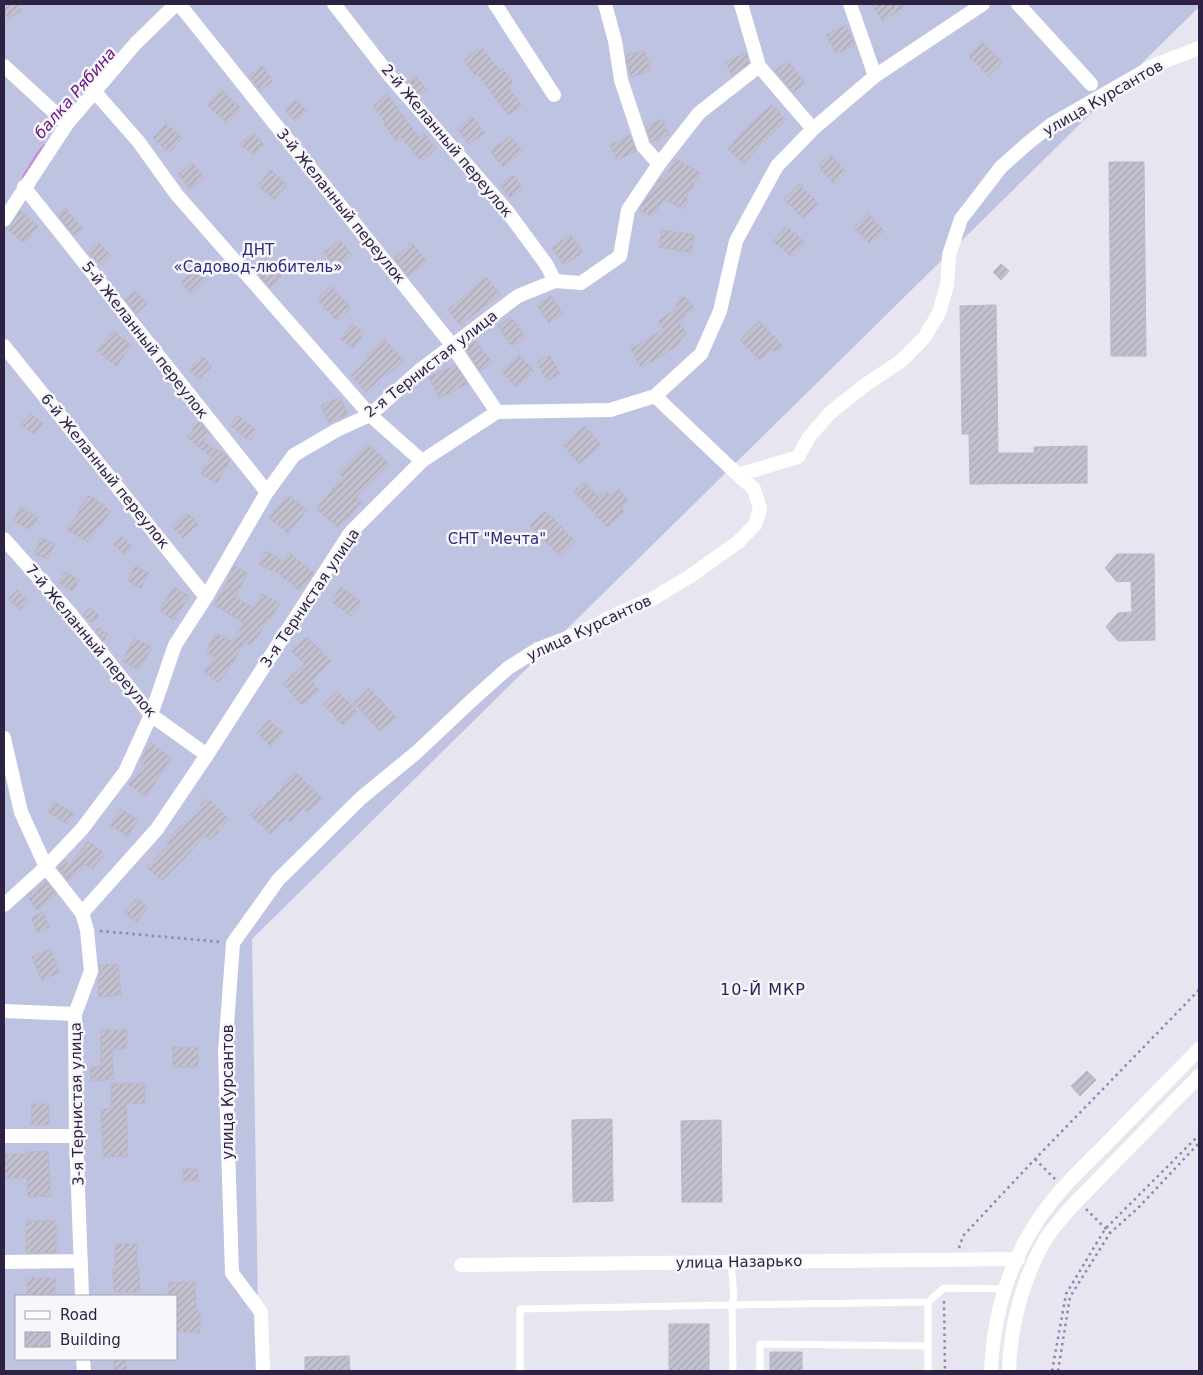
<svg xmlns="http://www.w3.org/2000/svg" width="1203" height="1375" viewBox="0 0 1203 1375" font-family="'DejaVu Sans',sans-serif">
<defs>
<pattern id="building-hatch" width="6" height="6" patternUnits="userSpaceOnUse" patternTransform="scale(1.25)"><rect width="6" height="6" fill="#c3c1d0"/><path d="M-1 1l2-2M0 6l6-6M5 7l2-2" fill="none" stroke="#a8a6b4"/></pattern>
</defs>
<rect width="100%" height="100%" fill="#e7e5ef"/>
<path fill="#bdc3e1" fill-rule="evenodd" d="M4 4H1199V7L252 939 259 1371H4ZM16 1296H176V1359H16Z"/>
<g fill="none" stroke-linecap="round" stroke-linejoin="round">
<path stroke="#c38ad7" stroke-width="4" d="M24 177 38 154 45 146"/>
</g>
<path fill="url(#building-hatch)" stroke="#bab7ca" d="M4 4H17L21 10 9 19 4 11Z
M871 4H907L883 21Z
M846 25 855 45 836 54 826 35Z
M982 42 1002 62 989 76 969 57Z
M481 47 500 71 503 69 513 83 508 87 522 105 508 115 477 73 475 75 464 60Z
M644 50 651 70 632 77 627 64 626 56Z
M746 53 749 63 732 76 726 62Z
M788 61 805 83 793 92 775 71Z
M262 66 273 81 260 91 249 76Z
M415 75 427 90 419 96 407 82Z
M220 89 241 108 227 123 207 105Z
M387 94 419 138 424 134 436 149 421 161 401 137 396 141 384 124 386 123 373 106Z
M296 100 307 111 296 121 285 110Z
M772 105 786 120 760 144V145L744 164 728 149 750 124Z
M473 117 485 133 469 144 457 129Z
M663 119 669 135 651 142 646 127Z
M166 124 182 138 169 153 153 138Z
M253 133 264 145 254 154 239 145Z
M630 135 636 151 617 160 610 145Z
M510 136 522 151 503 167 492 154V150Z
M830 154 846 172 834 184 818 166Z
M676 159 700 173 686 198 688 200 684 209 664 199 652 217 639 209 661 178 663 180Z
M1109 162H1144L1146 356H1111Z
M192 163 204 177 190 189 178 174Z
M271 170 287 185 274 199 258 185Z
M513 175 523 188 510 198 500 185Z
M799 184 818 203 803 218 784 199Z
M65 208 83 229 75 236 57 215Z
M20 211 38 226 24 243 6 228 11 225Z
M868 214 884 231 870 244 854 227Z
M786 226 805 242 792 257 773 241Z
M662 230 694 235 691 253 659 247Z
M570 235 583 252 564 265 552 248Z
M340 240 352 255 336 268 324 252Z
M98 242 111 255 101 265 88 252Z
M412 243 426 261 408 276 394 258Z
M264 257 282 275 270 288 253 268Z
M1001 264 1009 271 1001 280 993 272Z
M195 269 206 279 192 294 181 283Z
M486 277 500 294 460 325 448 310Z
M331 286 351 308 337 321 317 299Z
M135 291 147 304 136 314 125 299Z
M551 296 563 314 549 323 537 305Z
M684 296 694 308 678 322 686 333 676 346 655 360 640 367 631 349 664 329 658 321 678 307 675 304Z
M996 305 998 453H1034V447L1087 446V483L970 484 969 434H962L960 306Z
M511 317 525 337 512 346 498 326Z
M759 321 783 346 776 353 772 349 760 360 740 340Z
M351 324 364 332 354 348 341 339Z
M113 331 132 346 116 366 97 351Z
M384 339 404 361 388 375 386 373 366 392 351 376 369 358 366 356Z
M476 341 492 363 480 371 465 349Z
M519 355 534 371 516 387 501 371Z
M550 355 560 374 547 381 537 362Z
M202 356 212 366 199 379 189 370Z
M455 365 468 384 439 398 429 377Z
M340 397 348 414 329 423 321 406Z
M30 413 43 423 34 434 21 425Z
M238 415 257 431 249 441 230 425Z
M199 421 210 434 203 442 226 455 230 460 217 483 201 474 211 457 187 437Z
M585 426 601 445 579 464 563 445Z
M368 444 389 464 356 497 362 501 339 528 316 509 343 477 339 473Z
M584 482 599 498 606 491 611 496 618 489 628 500 621 508 624 512 607 527 574 491Z
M89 495 111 511 100 526 99 525 87 542 67 529 80 511 78 510Z
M288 495 307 510 288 533 269 518Z
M21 507 38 517 30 530 13 520Z
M545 511 575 541 560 556 530 526Z
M187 513 198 524 183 538 172 527Z
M121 536 132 546 124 554 113 544Z
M41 538 55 544 48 559 34 554Z
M266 551 283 561 289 553 314 573 300 591 273 569 272 571 259 564Z
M1117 554H1154L1155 640 1118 641 1106 627 1118 613 1132 612 1131 581 1117 582 1105 568Z
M135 566 149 573 141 588 128 581Z
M234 566 247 573 235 597 254 608 262 594 280 603 271 619 268 618 260 633 250 645 244 641 232 665H231L219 682 204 672 215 656 206 652 216 633 232 641 245 623 214 605 230 578 228 577Z
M65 572 79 580 72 591 58 583Z
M174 587 189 596 174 620 159 610Z
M341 587 361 602 351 616 331 601Z
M17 590 28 601 20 610 8 599Z
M90 607 99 615 92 623 83 615Z
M98 628 108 634 103 641 96 631Z
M307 637 331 661 311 681 319 690 302 705 283 684 304 664 292 651Z
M135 638 152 648 139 670 122 661Z
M369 688 396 717 380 731 354 703Z
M337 691 358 712 343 725 323 704Z
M269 720 283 733 271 746 257 733Z
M151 743 171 758 146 796 129 785 144 764 140 761Z
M296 772 322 799 307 812 303 808 290 822 286 818 271 834 250 815 261 804 264 806 283 787 282 785Z
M208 798 229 819 218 830 219 832 209 840 205 835 185 858 162 881 147 867 169 844 167 842 185 821 187 823 202 810 199 806Z
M55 802 74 814 67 824 48 812Z
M121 809 138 820 127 836 110 825Z
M88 841 105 854 92 869 86 864 68 881 58 868 65 860 69 865Z
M45 880 56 894 54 897 37 910 27 896Z
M137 898 148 908 136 922 124 912Z
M42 912 50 927 38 932 31 918Z
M50 949 60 972 42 980 32 957Z
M118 964 121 995 99 997 98 978 100 971 99 965Z
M101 1030H127L126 1049H112L114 1079 91 1081 90 1067 101 1066Z
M173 1047H198V1067H173Z
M1087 1071 1096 1080 1080 1096 1071 1086Z
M111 1083H145V1103H126L128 1156 103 1157 101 1109H111Z
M32 1104H49V1125H31Z
M612 1119 613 1201 573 1202 572 1120Z
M721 1120 722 1202H682L681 1121Z
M48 1151 51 1196 28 1197 27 1178H4V1154H27L26 1152Z
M183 1169H198V1180L183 1181Z
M26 1221H56V1253H26Z
M115 1244H137V1269H139L140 1292H114L113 1270H115Z
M27 1278H55V1296H27Z
M168 1282H195L196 1310 200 1314V1332H176V1296H168Z
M669 1324H709V1371H669Z
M770 1352H802V1371H770Z
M349 1356 350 1371H305V1357Z
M114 1359H126L127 1371H114Z"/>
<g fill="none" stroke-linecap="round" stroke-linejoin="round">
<path stroke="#9184b5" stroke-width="2.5" stroke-dasharray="2.5 4" stroke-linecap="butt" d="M100 931 222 942
M1035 1159 1055 1179
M1086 1209 1110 1233
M959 1248 963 1236 1035 1159 1199 990
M944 1301 945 1371
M1052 1371 1066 1294 1105 1229 1199 1135
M1058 1371 1070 1297 1110 1233 1137 1209 1199 1143"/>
<path stroke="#fff" stroke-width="7" d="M928 1302V1371
M520 1371V1309L732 1305 734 1295 731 1263
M733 1371 732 1305 928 1302 944 1288 1005 1289
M760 1371V1344L928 1346"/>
<path stroke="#fff" stroke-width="14" d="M179 4 452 345 497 412
M334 4 390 76 507 211 546 264 555 281
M495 4 554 95
M605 4 615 41 621 80 643 146 659 164
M741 4 759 66 813 129
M850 4 875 76
M1018 4 1091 84
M4 66 67 124
M94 91 138 141 177 195 370 415 422 461
M24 187 267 492
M4 220 67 124 135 44 176 4
M4 346 206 597
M655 396 738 475
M4 539 70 613 151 715 207 755
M4 738 21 812 46 867 82 913
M4 905 46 867 82 829 125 772 151 715 175 645 206 597 267 492 294 455 337 430 370 415 420 370 518 296 555 281 581 283 620 256 628 210 659 164 699 113 759 66
M4 1011 75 1014
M4 1136H76
M4 1262 81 1261
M461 1265 1018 1259
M82 1296 76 1136 75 1014 91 971 87 930 82 913 157 829 207 755 350 533 422 461 497 412 610 410 655 396 701 354 720 311 736 241 777 166 813 129 875 76 983 4
M83 1359 84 1371
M263 1371 261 1312 232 1273 225 1052 233 943 278 880 361 798 417 752 471 701 508 668 538 649 580 633 613 616 654 598 692 575 738 542 755 525 760 509 754 489 738 475 798 457 809 437 830 413 865 385 901 361 924 338 939 313 947 285 949 255 961 219 1001 167 1028 143 1052 124 1155 65 1199 48
M991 1371C993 1324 1005 1275 1030 1233 1049 1199 1078 1172 1106 1144 1137 1112 1168 1081 1199 1049
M1009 1371C1010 1328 1022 1280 1044 1242 1053 1227 1066 1213 1078 1200L1199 1076"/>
</g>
<g text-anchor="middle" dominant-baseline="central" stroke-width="5" stroke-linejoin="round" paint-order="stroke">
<g font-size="15" fill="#2d2243" stroke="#f7f6fb">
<text transform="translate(1103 98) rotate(-30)">улица Курсантов</text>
<text transform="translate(447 141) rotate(50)">2-й Желанный переулок</text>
<text transform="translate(341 206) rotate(51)">3-й Желанный переулок</text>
<text transform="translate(145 340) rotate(52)">5-й Желанный переулок</text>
<text transform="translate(431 364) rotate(-38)">2-я Тернистая улица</text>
<text transform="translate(105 471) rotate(51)">6-й Желанный переулок</text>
<text transform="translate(310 598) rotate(-56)">3-я Тернистая улица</text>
<text transform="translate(589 628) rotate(-25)">улица Курсантов</text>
<text transform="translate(91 641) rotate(50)">7-й Желанный переулок</text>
<text transform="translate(228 1092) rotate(-90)">улица Курсантов</text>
<text transform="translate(77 1104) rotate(-91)">3-я Тернистая улица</text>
<text transform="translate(739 1262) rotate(-1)">улица Назарько</text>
</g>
<g font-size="15" fill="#292c7d" stroke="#f7f6fb">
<text x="258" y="250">ДНТ<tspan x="258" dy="17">«Садовод-любитель»</tspan></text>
<text x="497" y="539">СНТ "Мечта"</text>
</g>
<g font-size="16" font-style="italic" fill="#691784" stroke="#f7f6fb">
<text transform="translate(75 93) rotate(-49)">балка Рябина</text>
</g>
<g font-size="16" letter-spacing="1" fill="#301c57" stroke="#f7f6fb">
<text x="763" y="989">10-Й МКР</text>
</g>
</g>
<rect width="1203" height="1375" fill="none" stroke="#2d2243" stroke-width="10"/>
<rect x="15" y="1295" width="162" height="65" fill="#f7f6fb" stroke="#a6a1b1"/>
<rect x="25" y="1311" width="25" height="8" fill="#ffffff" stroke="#a6a1b1"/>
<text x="60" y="1320" font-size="15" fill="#2d2243">Road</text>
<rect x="25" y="1332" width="25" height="15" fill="url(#building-hatch)" stroke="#a6a1b1"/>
<text x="60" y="1345" font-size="15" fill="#2d2243">Building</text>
</svg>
